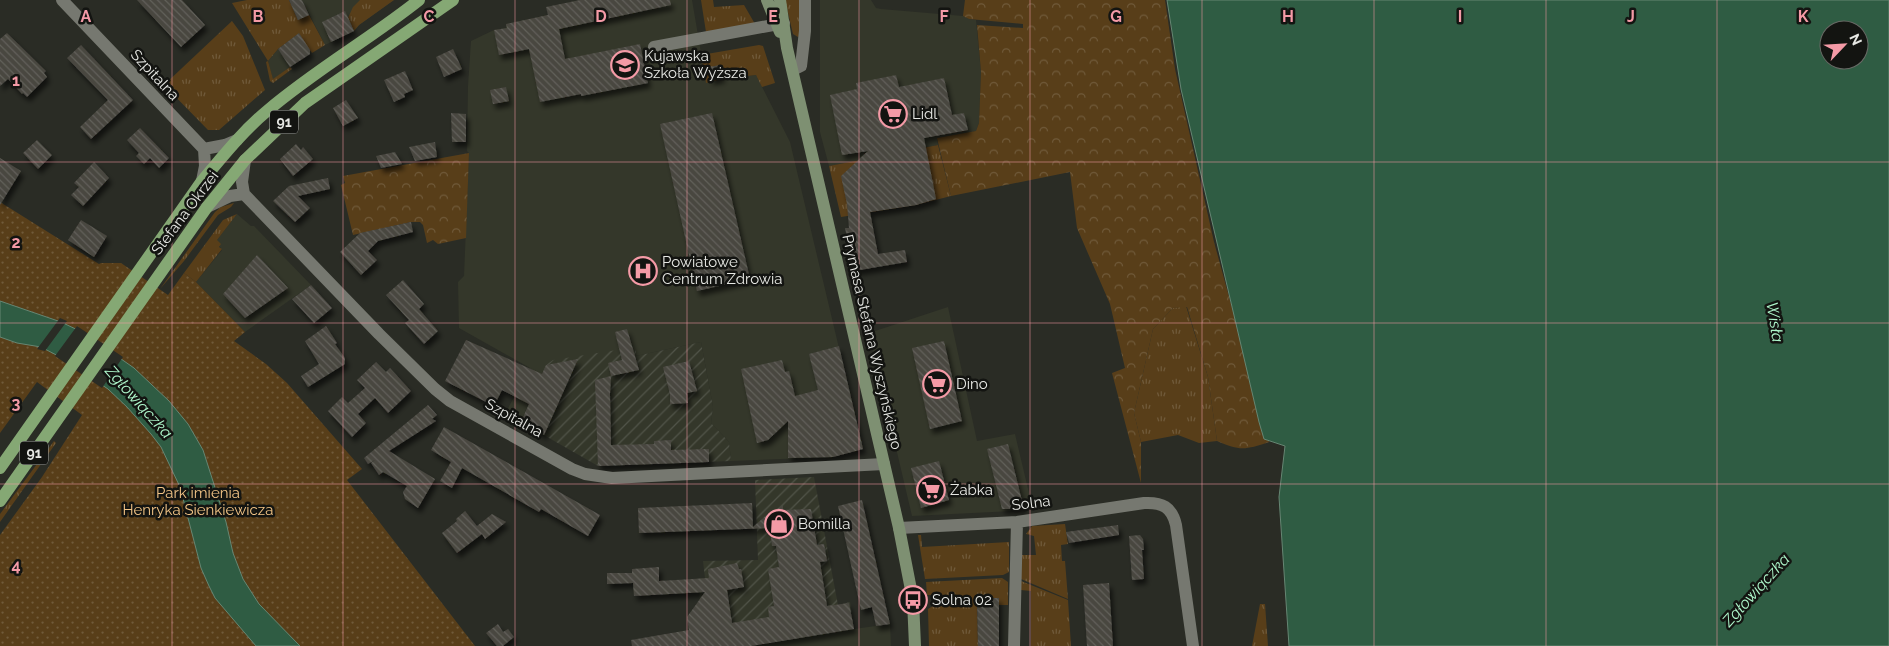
<svg xmlns="http://www.w3.org/2000/svg" width="1889" height="646" viewBox="0 0 1889 646" font-family="Raleway,sans-serif">
<defs>
<pattern id="industrial-furrows" width="10" height="10" patternUnits="userSpaceOnUse" patternTransform="scale(1.25)"><rect width="10" height="10" fill="#34372a"/><path d="M-1 1l2-2M0 10L10 0M9 11l2-2" fill="none" stroke="#515449"/></pattern>
<pattern id="grass-tufts" width="24" height="20" patternUnits="userSpaceOnUse" patternTransform="scale(1.25)"><rect width="24" height="20" fill="#583e19"/><path d="M3 7l-1-3M5 7V3M7 7l1-3M15 17l-1-3M17 17v-4M19 17l1-3" fill="none" stroke="#705a3a"/></pattern>
<pattern id="forest-crowns" width="20" height="18" patternUnits="userSpaceOnUse" patternTransform="scale(1.25)"><rect width="20" height="18" fill="#583e19"/><path d="M2 6a3 3 0 1 1 6 0M12 15a3 3 0 1 1 6 0" fill="none" stroke="#705a3a"/></pattern>
<pattern id="park-dots" width="8" height="8" patternUnits="userSpaceOnUse" patternTransform="scale(1.25)"><rect width="8" height="8" fill="#583e19"/><path d="M2 2h.1M6 6h.1" fill="none" stroke="#705a3a" stroke-width="1.8" stroke-linecap="round"/></pattern>
<pattern id="building-back-hatch" width="6" height="6" patternUnits="userSpaceOnUse" patternTransform="scale(1.25)"><rect width="6" height="6" fill="#48463f"/><path d="M-1 5l2 2M0 0l6 6M5-1l2 2" fill="none" stroke="#62615b"/></pattern>
<filter id="shadow"><feDropShadow dx="3" dy="5" stdDeviation="2.5" flood-color="#0009"/></filter>
</defs>
<rect width="100%" height="100%" fill="#2a2c25"/>
<path fill="#34372a" d="M302 0H394L359 25 354 31 325 45Z
M580 0H692L706 82 756 75 790 142 863 449 833 457 731 461 729 442 711 423 713 407 701 342 636 356V348L546 365 521 421 506 412 530 368 459 328 458 282 464 276 469 153 467 151 468 86 471 41 494 30 506 28V24L548 15Z
M820 0H871L876 8 881 9 963 16 969 19 976 20 981 72 979 123 976 131 937 138 938 145 829 166 820 132Z
M278 49 290 67 273 80 268 61Z
M237 214 251 226H254L311 285 245 332 196 282 222 250 216 241Z
M948 307 977 441 1015 434 1033 510 912 516 869 333Z
M890 624 891 646H751L854 629Z"/>
<path fill="url(#industrial-furrows)" d="M701 342 713 407 711 423 729 442 731 461 598 466 521 422 546 365 553 360 636 347V356Z
M814 477 838 605 850 602 854 629 751 646H691L687 617 691 612 700 610 699 578H705L703 561 758 560 755 480Z"/>
<path fill="url(#grass-tufts)" d="M247 0H289L298 20 309 15 325 45 312 53 298 34 278 49 268 61 273 79 290 67 292 69 273 83 270 81 266 62 268 61 232 3Z
M360 0H394L359 25 354 31 348 18 353 7Z
M701 0H713L714 7 744 5 755 24 706 32Z
M785 0H801L799 36 798 37 793 34Z
M232 21 243 36 265 90 219 130H208L164 85Z
M759 45 763 46 775 83 762 87 756 75 722 79 706 83 701 55Z
M938 145 951 196 916 205 841 217 829 166Z
M234 203 231 207 218 215 184 261 160 289 215 212 221 207Z
M237 214 217 240 221 244 219 247 222 249 196 282 184 273 223 220Z
M1186 306 1208 377 1217 441 1199 443 1178 435 1141 442 1134 413 1153 329 1173 308Z
M54 441 56 443 0 522V514Z
M1065 524 1068 544 1061 545 1062 561H1065L1068 599 1021 579V555H1036L1034 536 1026 534 1032 526Z
M921 535 922 547 1009 542V572L1003 575 925 579 918 535Z
M1002 578 1008 582V605H999L977 598 978 646H929L928 609 933 606 932 595H927L926 582Z
M1021 581 1068 600 1071 646H1031V591L1021 590Z
M1260 604H1265L1268 646H1252Z"/>
<path fill="url(#forest-crowns)" d="M965 0H1165L1175 69 1214 242 1269 442C1245 450 1240 451 1217 441L1208 377 1187 307 1173 308 1153 329 1134 413 1141 442V483L1112 373 1125 368 1110 304 1077 228 1070 172 951 196 937 138 976 131 979 123 981 72 977 25 1023 28V24L969 19 963 16Z
M469 153 466 238 438 244 433 240 427 243 423 225 420 222H411L353 235 341 185 345 183 343 176Z"/>
<path fill="url(#park-dots)" d="M0 202 99 264 101 263H121L168 295 184 273 196 282 245 332 234 341 266 364 287 383 362 469 347 480 475 646H0V535L42 477 82 415 37 382 0 433Z"/>
<path fill="#2f5c43" stroke="#668673" fill-rule="evenodd" d="M1167 0H1889V646H1289L1279 497 1285 446 1264 439 1259 422 1181 89ZM1829 30H1859V60H1829Z
M0 301 61 322 84 333 134 368 169 401 188 424 203 450 226 522 233 553 243 579 259 604 300 646H256L215 598 209 586 201 568 180 487 161 447 151 434 127 407 108 389 64 359 41 347 17 343 0 337Z"/>
<path fill="#2a2c25" d="M60 318 67 321 45 351 37 349Z
M77 326 123 357 102 388 55 356Z"/>
<path fill="url(#building-back-hatch)" filter="url(#shadow)" d="M137 0H182L205 25 181 47Z
M289 0H302L309 15 298 20Z
M580 0H670L671 5 559 29 565 59 640 44 648 83 581 96V94L540 102 529 49 499 55 494 30 507 28 506 24 548 15 546 7Z
M345 11 354 31 331 42 322 22Z
M7 33 46 71 44 73 47 77 27 97 23 93 22 94 8 79 0 86V39Z
M299 33 310 50V54L290 67 278 49Z
M81 45 133 100 91 139 80 127 108 100 67 58Z
M453 49 462 69 444 77 436 57Z
M720 65 722 78 710 80 709 67Z
M405 71 413 90 404 94 405 97 394 102 384 80Z
M896 75 899 87 944 78 952 115 964 113 968 130 924 138 936 199 916 205 870 212 878 254 905 250 907 262 854 271 845 228H849L847 204 841 176 868 151 842 155 830 95 857 89 856 83Z
M506 87 509 101 493 104 490 90Z
M346 100 358 118 343 126 333 108Z
M451 113 466 114V142H452Z
M712 113 750 279 697 291 660 124Z
M140 128 169 158 159 168 150 158 144 164 136 156 139 153 127 140Z
M37 140 52 155 38 169 23 153Z
M435 142 437 157 415 161 409 147Z
M296 144 301 150 303 147 313 159 293 176 280 159Z
M395 152 402 164 381 168 376 156Z
M0 158 21 171 0 205Z
M94 162 109 178 83 206 71 195 79 187 74 183Z
M328 178 330 189 298 196 310 208 295 222 273 201 289 186Z
M81 220 107 236 94 257 68 240Z
M411 222 413 232 378 241 368 251 377 260 361 275 340 252 360 233Z
M257 255 288 288 245 318 223 294Z
M403 280 424 304 419 309 438 331 424 344 405 323 409 320 386 295Z
M311 285 332 308 314 323 292 299Z
M326 326 337 343 335 344 345 358V364L308 387 301 376 319 364 305 341Z
M627 329 639 370 611 376 608 363 622 360 615 332Z
M466 340 542 374 546 365 578 359 544 435 521 422 529 404 502 390 494 406 445 381Z
M944 341 962 421 930 429 912 348Z
M839 346 863 449 833 457 788 458V421L768 440 757 443 741 369 782 360 785 372 789 371 795 396 818 390 809 354Z
M689 361 697 391 687 393 688 403 670 404V394L663 367Z
M376 362 386 372 390 368 411 391 388 413 375 398 358 414 366 423 352 437 328 411 342 397 348 403 365 388 357 380Z
M611 376 610 394 611 445 654 444V441L671 440V450L709 449V462L598 466 595 380Z
M428 405 437 415 432 419 436 421 389 451 435 479 418 508 405 499 403 492 407 486 383 472 379 475 371 463 375 460 368 464 364 458Z
M444 427 600 515 588 536 541 509 539 512 462 468 452 488 440 481 451 462 431 450Z
M1008 444 1024 509H1002L987 449Z
M939 461 949 500 921 508 911 468Z
M862 500 886 607 890 624 876 626 872 607 861 610 838 506Z
M752 503 753 527 770 512 783 506V510L811 509 817 545 824 544 827 561 820 562 827 606 849 603 854 629 751 646H632L631 640 689 630 687 617 705 592 634 596 633 583 607 584V573H632V569L659 567V581L709 578 708 569 737 563 739 569H741L744 587 727 590 732 623 769 617 768 607 774 606 768 569 779 567 776 546H772L770 528 639 533 638 508Z
M465 511 477 526 492 514 506 522 485 539 482 534 457 553 442 533 457 521 456 519Z
M1118 525 1119 535 1069 543 1066 532Z
M1140 535 1143 539 1144 550H1142L1144 579 1132 580 1129 536Z
M1109 583 1113 646H1087L1083 585Z
M977 598H999V646H978Z
M498 624 503 632 508 629 514 637 503 646H497L486 633Z"/>
<g fill="none" stroke-linecap="round" stroke-linejoin="round">
<path stroke="#767870" stroke-width="12" d="M62 0 204 149 205 166 202 181
M654 47 784 23
M793 70 801 66 805 31V0
M204 149 225 145 237 140
M245 160 242 182 244 194 379 334 435 389 450 401 572 469 585 474 612 478 884 464
M207 207 230 196 244 194
M899 528 1017 522 1144 503C1162 502 1172 507 1176 525L1193 646
M1014 646 1017 522"/>
<path stroke="#7e9072" stroke-width="12" d="M767 0 780 32
M780 0 787 48 899 528 913 600 915 646"/>
<path stroke="#85a874" stroke-width="12" d="M0 468 202 181C223 156 243 131 267 111 315 70 370 39 419 0
M0 501 207 207 245 160 305 103 453 0"/>
</g>
<path fill="none" stroke="#f49aa6" stroke-width="1" stroke-opacity="0.55" d="M172 0V646M343 0V646M515 0V646M687 0V646M859 0V646M1030 0V646M1202 0V646M1374 0V646M1546 0V646M1717 0V646M0 162H1889M0 323H1889M0 484H1889"/>
<defs>
<symbol id="university-ring" viewBox="-11 -11 22 22"><circle r="9.5" fill="#131411" stroke="#f49aa6" stroke-width="1.5"/><path d="M0-5L7-2L0 1L-7-2ZM-4 1L0 2.5L4 1V4Q0 6-4 4Z" fill="#f49aa6"/></symbol>
<symbol id="supermarket-ring" viewBox="-11 -11 22 22"><circle r="9.5" fill="#131411" stroke="#f49aa6" stroke-width="1.5"/><path d="M-6-5.5h2.5l.6 2H6L4.5 2H-2.5L-4.4-4H-6ZM-1.5 3.2a1.3 1.3 0 1 0 .1 0ZM3 3.2a1.3 1.3 0 1 0 .1 0Z" fill="#f49aa6"/></symbol>
<symbol id="hospital-ring" viewBox="-11 -11 22 22"><circle r="9.5" fill="#131411" stroke="#f49aa6" stroke-width="1.5"/><path d="M-5-5h3v3.5h4V-5h3V5h-3V1.5h-4V5h-3Z" fill="#f49aa6"/></symbol>
<symbol id="shop-ring" viewBox="-11 -11 22 22"><circle r="9.5" fill="#131411" stroke="#f49aa6" stroke-width="1.5"/><path d="M-5-2.5h2.3a2.7 3.5 0 0 1 5.4 0H5L5.5 6h-11ZM-1.5-2.5h3a1.5 2.3 0 0 0-3 0Z" fill="#f49aa6"/></symbol>
<symbol id="bus-ring" viewBox="-11 -11 22 22"><circle r="9.5" fill="#131411" stroke="#f49aa6" stroke-width="1.5"/><path d="M-5-6H5V4H4V6H2V4H-2V6H-4V4H-5ZM-3.5-4V0h7V-4ZM-3.5 1.2v1.5H-2V1.2ZM2 1.2v1.5H3.5V1.2Z" fill="#f49aa6"/></symbol>
</defs>
<g fill-rule="evenodd">
<use href="#university-ring" x="609" y="49" width="32" height="32"/>
<use href="#supermarket-ring" x="877" y="98" width="32" height="32"/>
<use href="#hospital-ring" x="627" y="255" width="32" height="32"/>
<use href="#supermarket-ring" x="921" y="368" width="32" height="32"/>
<use href="#supermarket-ring" x="915" y="474" width="32" height="32"/>
<use href="#shop-ring" x="763" y="508" width="32" height="32"/>
<use href="#bus-ring" x="897" y="584" width="32" height="32"/>
</g>
<g text-anchor="middle" dominant-baseline="central" stroke-width="5" stroke-linejoin="round" paint-order="stroke">
<g fill="#131411" stroke="#a7a8a5" stroke-width="1">
<rect x="270" y="110.5" width="28" height="23" rx="4"/>
<rect x="20" y="441.5" width="28" height="23" rx="4"/>
</g>
<g font-size="14" font-weight="bold" fill="#e7e8e4">
<text x="284" y="122">91</text>
<text x="34" y="453">91</text>
</g>
<g font-size="15" fill="#e7e8e4" stroke="#131411" text-anchor="start">
<text x="644" y="56">Kujawska<tspan x="644" dy="17">Szkoła Wyższa</tspan></text>
<text x="912" y="114">Lidl</text>
<text x="662" y="262">Powiatowe<tspan x="662" dy="17">Centrum Zdrowia</tspan></text>
<text x="956" y="384">Dino</text>
<text x="950" y="490">Żabka</text>
<text x="798" y="524">Bomilla</text>
<text x="932" y="600">Solna 02</text>
</g>
<g font-size="15" fill="#e7e8e4" stroke="#131411">
<text transform="translate(155 75) rotate(47)">Szpitalna</text>
<text transform="translate(185 213) rotate(-53)">Stefana Okrzei</text>
<text transform="translate(872 342) rotate(77)">Prymasa Stefana Wyszyńskiego</text>
<text transform="translate(514 418) rotate(29)">Szpitalna</text>
<text transform="translate(1031 503) rotate(-7)">Solna</text>
</g>
<g font-size="15" fill="#f2c486" stroke="#131411">
<text x="198" y="493">Park imienia<tspan x="198" dy="17">Henryka Sienkiewicza</tspan></text>
</g>
<g font-size="16" font-style="italic" fill="#aff8cc" stroke="#131411">
<text transform="translate(1775 322) rotate(81)">Wisła</text>
<text transform="translate(139 402) rotate(48)">Zgłowiączka</text>
<text transform="translate(1756 590) rotate(-48)">Zgłowiączka</text>
</g>
</g>
<g font-size="16" text-anchor="middle" font-weight="bold" fill="#f49aa6" stroke="#131411" stroke-width="5" stroke-linejoin="round" paint-order="stroke">
<text x="86" y="22">A</text>
<text x="258" y="22">B</text>
<text x="429" y="22">C</text>
<text x="601" y="22">D</text>
<text x="773" y="22">E</text>
<text x="944" y="22">F</text>
<text x="1116" y="22">G</text>
<text x="1288" y="22">H</text>
<text x="1460" y="22">I</text>
<text x="1631" y="22">J</text>
<text x="1803" y="22">K</text>
<text x="16" y="86">1</text>
<text x="16" y="248">2</text>
<text x="16" y="409">3</text>
<text x="16" y="571">4</text>
</g>
<g transform="translate(1844 45) rotate(65)"><circle r="24" fill="#131411" stroke="#686965"/>
<path d="M0-4L9 19L0 12L-9 19Z" fill="#f49aa6"/>
<text y="-8" font-size="14" font-weight="bold" text-anchor="middle" fill="#e7e8e4">N</text>
</g>
</svg>
